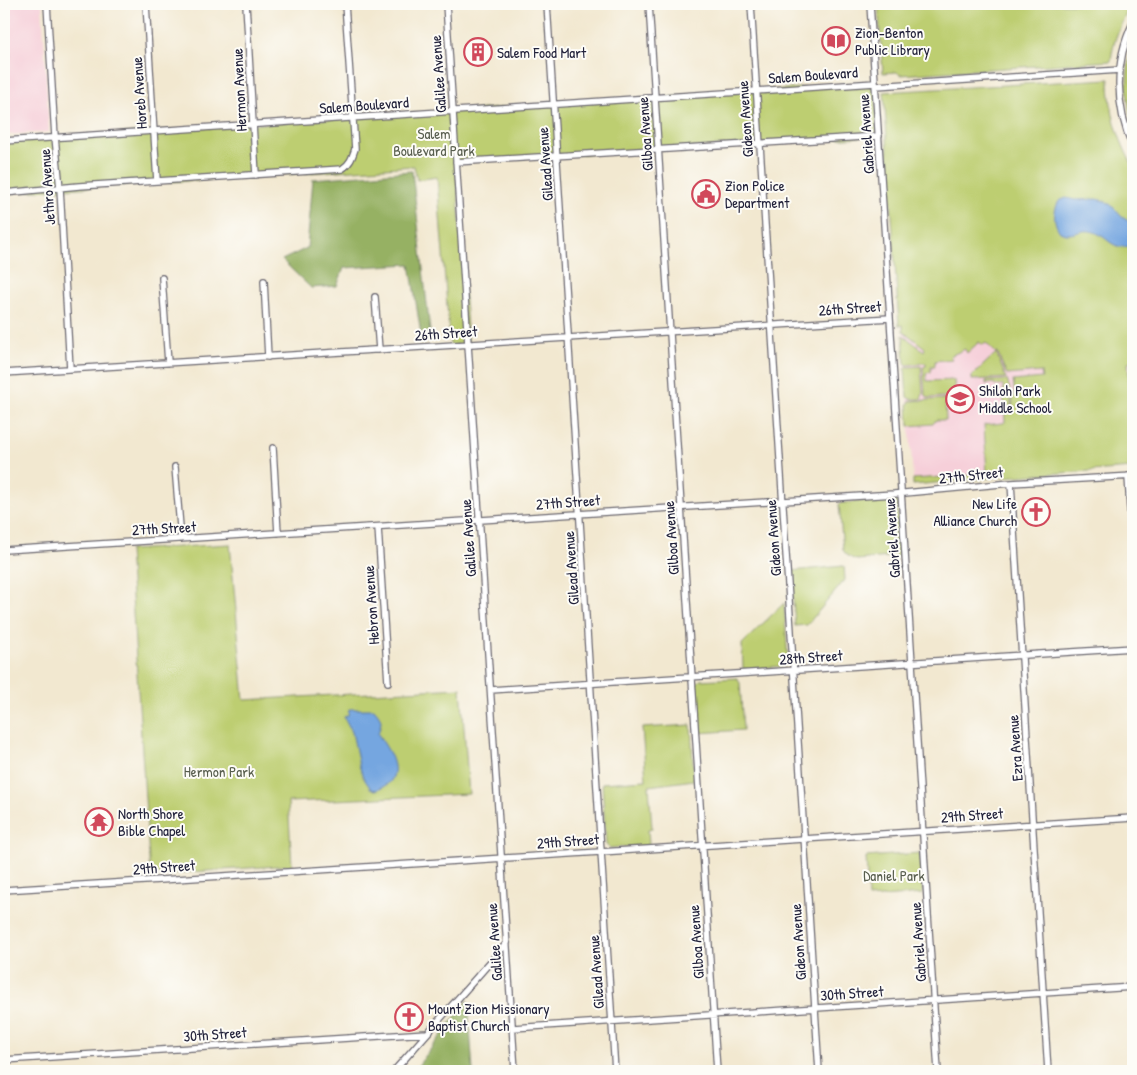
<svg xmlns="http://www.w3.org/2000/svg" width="1137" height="1075" viewBox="0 0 1137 1075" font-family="'Patrick Hand',sans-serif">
<rect width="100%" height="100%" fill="#fdfcf7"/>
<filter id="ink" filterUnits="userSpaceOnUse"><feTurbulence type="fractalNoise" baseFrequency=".02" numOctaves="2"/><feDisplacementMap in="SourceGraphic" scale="10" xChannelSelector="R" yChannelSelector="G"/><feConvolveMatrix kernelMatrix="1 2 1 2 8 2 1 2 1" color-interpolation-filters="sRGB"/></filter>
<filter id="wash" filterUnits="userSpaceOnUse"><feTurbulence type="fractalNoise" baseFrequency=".0096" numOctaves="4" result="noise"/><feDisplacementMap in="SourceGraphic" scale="20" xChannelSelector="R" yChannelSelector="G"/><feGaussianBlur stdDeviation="1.12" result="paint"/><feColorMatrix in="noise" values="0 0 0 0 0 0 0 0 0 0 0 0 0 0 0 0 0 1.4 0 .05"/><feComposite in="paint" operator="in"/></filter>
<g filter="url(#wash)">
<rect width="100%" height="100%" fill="#f2e8d0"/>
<path fill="#f6cfd9" d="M4 4H42L49 132 4 135Z
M1001 319 1041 372 1042 378 1031 395 1013 396 1012 411 1005 422 1003 423 988 474 913 479 903 325Z
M1128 361H1133V434Z
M1042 1065V1071H992V1068Z"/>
<path fill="#bdce71" stroke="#707856" d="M4 4H6L10 57 4 58Z
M878 4H1132C1121 22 1113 40 1111 61L900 75 897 72 883 73Z
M1133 43V126C1125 99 1125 70 1133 43Z
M1109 79C1109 110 1118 139 1133 166V361L1128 362 1133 434V468L990 478 913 485V479L987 474 984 425 1003 423 1005 422 1003 385H994V383L986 384V381L1007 380 1011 392V411L1012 410 1013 396H1015L1013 381 1042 378 1041 372 1007 375 997 352 996 353 1006 378 972 380V376L996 353 986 343 983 345 979 342 967 353 965 349 950 356 952 359 935 361V366H931V372L926 373 927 381 954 380 955 396 928 398 925 394 923 367 926 366V363L907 365 905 363 903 335 924 351 925 348 903 331V325L899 326 884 92Z
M875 83 879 136 456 162 468 344 450 345 437 177 417 180 414 166 4 193V141Z
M921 366 923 394 921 399H910L907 397 905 369 908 367Z
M945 399 946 420H936L933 424 909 426 908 404 910 401Z
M893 499 896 500 897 503 900 556 857 560C850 558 847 556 843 550L839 504 841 503Z
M230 544 244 700 461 688 469 794 288 802 292 865 150 875 129 550Z
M844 566 845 580 807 625 795 626 791 571Z
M784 603 788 662 785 666 743 669 742 644Z
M737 678 740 683 743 730 699 733 696 684 700 680Z
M691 725 694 780 649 786 652 828 648 829 649 845 610 848 606 845 602 783 646 780 642 728Z
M920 853 923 894 868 898 866 857Z"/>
<path fill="#96b163" stroke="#5c6a4f" d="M412 171 431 340 422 341 410 264 344 268 337 286 311 288 282 260 307 248 313 179Z
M468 1000 473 1071H414Z"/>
<path fill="#74a6e0" stroke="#4b648e" d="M1066 198 1075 200 1096 199 1105 201 1111 205 1122 217 1133 224V245C1111 253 1108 234 1090 231 1079 229 1071 238 1060 232 1053 223 1053 211 1059 201Z
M349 709H374C383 719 382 721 378 734 386 747 402 767 390 782 387 785 381 788 376 790L371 789 363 777 359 765 352 732 344 717 348 715Z"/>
</g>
<g filter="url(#ink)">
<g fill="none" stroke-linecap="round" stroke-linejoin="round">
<defs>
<path id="minor" d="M47 4 55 137 60 188 70 369
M146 4 157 181
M246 4 256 175
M446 4 515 1071
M547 4 615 1071
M649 4 717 1071
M751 4 819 1071
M870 4 938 1071
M1133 23C1114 62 1115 107 1133 147
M876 86 1120 70
M4 141 875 83
M456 162 879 136
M4 193 79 186 342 169C350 164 352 158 355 149L345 4
M162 278 168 363
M264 281 268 357
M375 297 379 350
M4 373 890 318
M273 448 278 533
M175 467 181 539
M1128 476 1133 560
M1011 483 1048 1071
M378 527 388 682
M4 550 894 494 1011 483 1133 476
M491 690 1133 648
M4 890 1133 818
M513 1028 1133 987
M4 1060 427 1033
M394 1071 507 943"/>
</defs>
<use href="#minor" stroke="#6b676f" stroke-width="8"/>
<use href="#minor" stroke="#fff" stroke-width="5.5"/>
</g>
</g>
<defs>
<symbol id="library-ring" viewBox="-11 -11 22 22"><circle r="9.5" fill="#fdfcf7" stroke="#d1495b" stroke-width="1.5"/><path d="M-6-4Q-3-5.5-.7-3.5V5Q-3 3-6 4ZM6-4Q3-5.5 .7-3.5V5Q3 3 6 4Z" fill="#d1495b"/></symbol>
<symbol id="building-ring" viewBox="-11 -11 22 22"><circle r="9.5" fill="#fdfcf7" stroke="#d1495b" stroke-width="1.5"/><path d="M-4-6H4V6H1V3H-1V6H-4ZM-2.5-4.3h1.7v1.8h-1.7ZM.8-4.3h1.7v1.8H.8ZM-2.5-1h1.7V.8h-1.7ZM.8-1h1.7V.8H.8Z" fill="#d1495b"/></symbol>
<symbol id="civic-ring" viewBox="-11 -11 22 22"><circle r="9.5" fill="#fdfcf7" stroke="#d1495b" stroke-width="1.5"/><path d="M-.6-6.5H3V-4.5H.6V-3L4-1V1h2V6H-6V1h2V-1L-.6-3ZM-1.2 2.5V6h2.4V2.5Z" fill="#d1495b"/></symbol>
<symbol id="school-ring" viewBox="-11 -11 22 22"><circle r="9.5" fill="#fdfcf7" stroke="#d1495b" stroke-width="1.5"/><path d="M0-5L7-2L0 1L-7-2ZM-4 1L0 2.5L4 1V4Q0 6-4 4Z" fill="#d1495b"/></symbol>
<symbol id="church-ring" viewBox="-11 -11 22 22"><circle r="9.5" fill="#fdfcf7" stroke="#d1495b" stroke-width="1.5"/><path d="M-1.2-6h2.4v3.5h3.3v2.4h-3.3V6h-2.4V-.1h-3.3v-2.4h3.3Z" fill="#d1495b"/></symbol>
<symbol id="temple-ring" viewBox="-11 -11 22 22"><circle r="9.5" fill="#fdfcf7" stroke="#d1495b" stroke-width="1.5"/><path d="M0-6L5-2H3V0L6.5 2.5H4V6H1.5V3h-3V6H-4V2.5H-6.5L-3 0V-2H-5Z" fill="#d1495b"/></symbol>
</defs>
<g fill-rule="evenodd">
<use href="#library-ring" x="820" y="25" width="32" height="32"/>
<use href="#building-ring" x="462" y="36" width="32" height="32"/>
<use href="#civic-ring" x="690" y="178" width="32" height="32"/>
<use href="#school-ring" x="944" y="383" width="32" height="32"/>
<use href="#church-ring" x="1020" y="496" width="32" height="32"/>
<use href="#temple-ring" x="83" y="806" width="32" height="32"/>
<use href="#church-ring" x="393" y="1001" width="32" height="32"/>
</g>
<g text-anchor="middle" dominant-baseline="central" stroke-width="4" stroke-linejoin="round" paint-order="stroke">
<g font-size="15" fill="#22223b" stroke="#fdfcf7" text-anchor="start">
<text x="855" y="32">Zion-Benton<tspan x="855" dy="17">Public Library</tspan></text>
<text x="497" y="52">Salem Food Mart</text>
<text x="725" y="185">Zion Police<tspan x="725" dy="17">Department</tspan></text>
<text x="979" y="390">Shiloh Park<tspan x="979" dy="17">Middle School</tspan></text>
<text x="1017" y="503" text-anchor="end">New Life<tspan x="1017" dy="17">Alliance Church</tspan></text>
<text x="118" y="813">North Shore<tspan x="118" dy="17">Bible Chapel</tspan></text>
<text x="428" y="1008">Mount Zion Missionary<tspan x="428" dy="17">Baptist Church</tspan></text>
</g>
<g font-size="15" fill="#22223b" stroke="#fdfcf7">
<text transform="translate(438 74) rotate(-94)">Galilee Avenue</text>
<text transform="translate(813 75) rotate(-4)">Salem Boulevard</text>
<text transform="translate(239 90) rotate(-93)">Hermon Avenue</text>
<text transform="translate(139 93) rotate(-94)">Horeb Avenue</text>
<text transform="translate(364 105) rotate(-4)">Salem Boulevard</text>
<text transform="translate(745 119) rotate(-94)">Gideon Avenue</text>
<text transform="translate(645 134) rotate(-94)">Gilboa Avenue</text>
<text transform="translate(866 134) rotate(-94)">Gabriel Avenue</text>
<text transform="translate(545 164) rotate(-94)">Gilead Avenue</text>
<text transform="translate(47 187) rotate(-94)">Jethro Avenue</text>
<text transform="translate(850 308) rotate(-4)">26th Street</text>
<text transform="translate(446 333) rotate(-4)">26th Street</text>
<text transform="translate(971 475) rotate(-6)">27th Street</text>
<text transform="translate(568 502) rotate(-4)">27th Street</text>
<text transform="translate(164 528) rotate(-3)">27th Street</text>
<text transform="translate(468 538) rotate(-94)">Galilee Avenue</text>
<text transform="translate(671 538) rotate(-94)">Gilboa Avenue</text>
<text transform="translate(773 538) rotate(-94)">Gideon Avenue</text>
<text transform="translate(892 538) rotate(-94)">Gabriel Avenue</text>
<text transform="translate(571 568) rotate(-94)">Gilead Avenue</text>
<text transform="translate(371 605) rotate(-94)">Hebron Avenue</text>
<text transform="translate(811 657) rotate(-4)">28th Street</text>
<text transform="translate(1015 748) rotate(-94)">Ezra Avenue</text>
<text transform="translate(972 815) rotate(-4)">29th Street</text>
<text transform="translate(568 841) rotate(-4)">29th Street</text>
<text transform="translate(164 867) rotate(-4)">29th Street</text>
<text transform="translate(494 942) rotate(-94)">Galilee Avenue</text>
<text transform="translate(696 942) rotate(-94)">Gilboa Avenue</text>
<text transform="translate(798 942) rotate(-94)">Gideon Avenue</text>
<text transform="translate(918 942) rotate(-94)">Gabriel Avenue</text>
<text transform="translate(596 972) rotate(-94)">Gilead Avenue</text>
<text transform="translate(852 993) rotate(-4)">30th Street</text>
<text transform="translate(215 1034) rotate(-4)">30th Street</text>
</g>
<g font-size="15" fill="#585e4e" stroke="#fdfcf7">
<text x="434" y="133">Salem<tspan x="434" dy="17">Boulevard Park</tspan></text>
<text x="219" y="771">Hermon Park</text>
<text x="894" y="875">Daniel Park</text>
</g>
</g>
<rect width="1137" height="1075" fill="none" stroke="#fdfcf7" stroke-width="20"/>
</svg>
